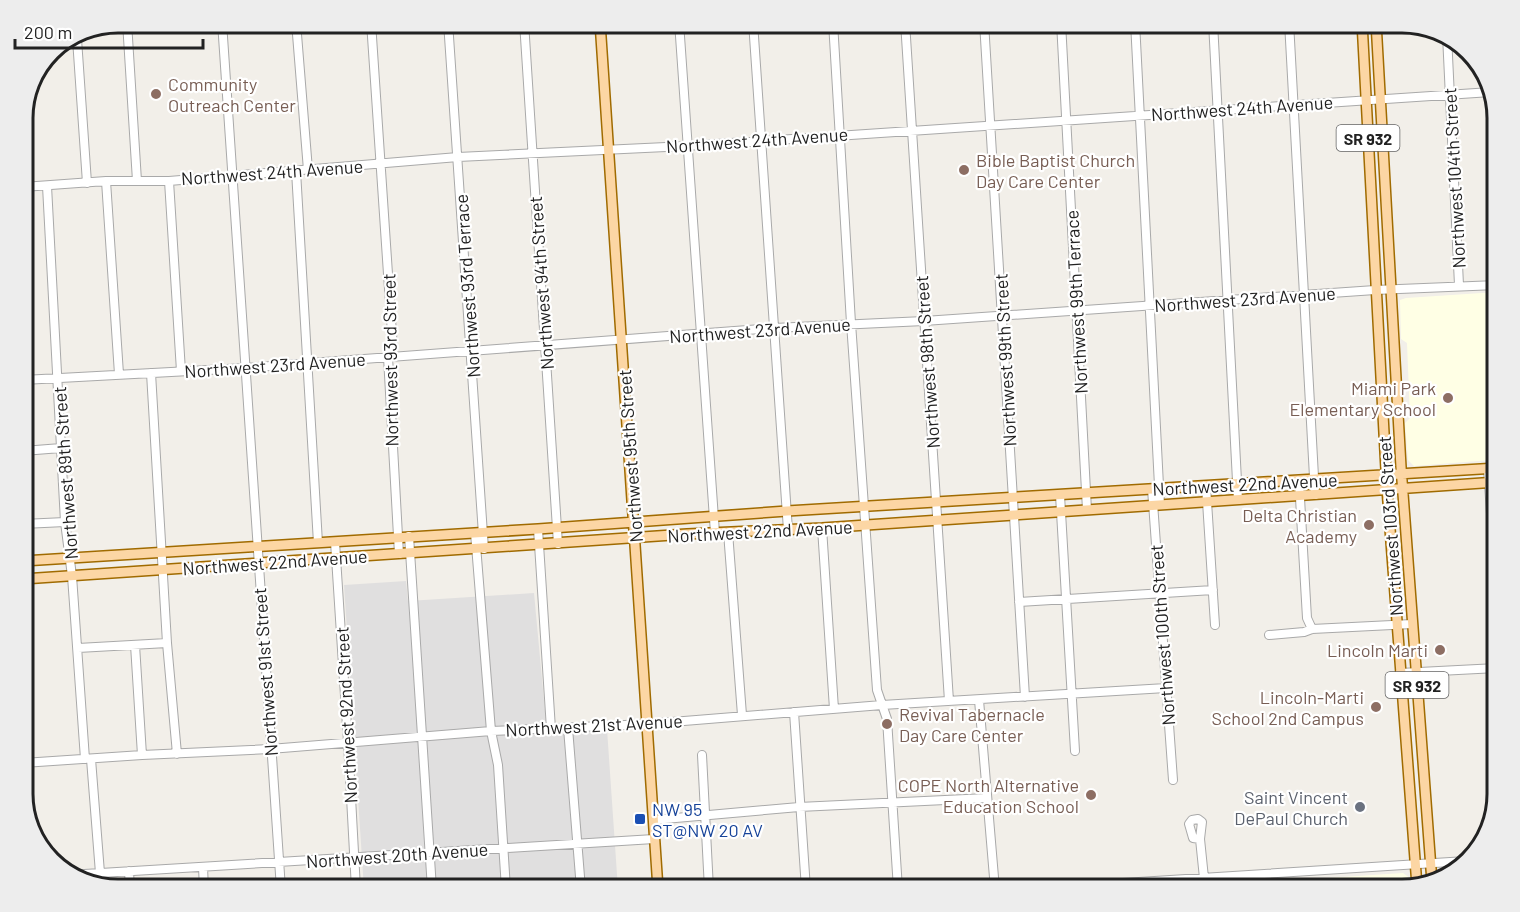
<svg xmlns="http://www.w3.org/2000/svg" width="1520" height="912" viewBox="0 0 1520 912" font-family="Barlow,sans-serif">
<rect width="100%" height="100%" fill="#f2efe9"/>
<path fill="#e0dfdf" d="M1497 378V460H1491L1486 379Z
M406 581 408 601 534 593 547 733 607 729 618 889H364L344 585Z"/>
<path fill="#ffffe5" d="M1497 292V378L1487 379 1491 460 1414 466 1408 460 1405 423 1410 418 1407 343 1401 339 1400 300 1406 298Z
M1403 873 1410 878 1411 887 1403 889H1163Z"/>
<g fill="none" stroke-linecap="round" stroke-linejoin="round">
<defs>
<path id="minor" d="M127 22 137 181
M222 22 281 889
M296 22 308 170
M371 22 393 348 388 357 399 554
M448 22 484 549
M524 22 558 544
M679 22 715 533
M753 22 788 530
M833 22 851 323 877 690 887 719 898 889
M905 22 949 701
M984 22 1025 697
M1061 22 1087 510
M1135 22 1160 505
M1213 22 1238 500
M1289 22 1315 495
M1447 35 1459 285
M77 39 87 183
M296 171 318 543
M106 181 119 374
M169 181 181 371
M47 186 65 522 72 576 85 759
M23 187 106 181H169L458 157 687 146 1491 92
M151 373 167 643 177 754
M23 380 245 368 774 328 924 321 1375 290 1497 285
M23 451 61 448
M1488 468 1497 605
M1299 481 1307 618 1312 629
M1206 486 1215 625
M1152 489 1173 780
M1060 495 1075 751
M23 524 65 522
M822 528 834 709
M538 529 551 729
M728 532 742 715
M475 533 491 731 498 765 506 889
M409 536 432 889
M335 542 348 742 356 889
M1019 602 1213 590
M1269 635 1304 632 1312 629 1412 624
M135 645 142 755
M78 648 167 643
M1400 673 1497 668
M979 700 995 889
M794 712 806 889
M568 728 581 889
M702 755 709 889
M91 759 100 873
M23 763 142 755 270 749 491 731 647 724 882 705 1166 688
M653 820 799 807 987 798
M1200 839 1193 838 1189 824 1192 820 1198 819 1202 822 1200 839 1204 878
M203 867 204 889
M129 871 130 889
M68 875 654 839
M1029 889 1466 861"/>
<path id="major" d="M600 22 658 889
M1362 22 1387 489 1417 886
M1376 22 1401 467 1432 882
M23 561 538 529 787 511 1497 468
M23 579 687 534 822 528 1497 482"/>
</defs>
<use href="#minor" stroke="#a9a9a9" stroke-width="10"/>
<use href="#major" stroke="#a06b00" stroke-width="12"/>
<use href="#minor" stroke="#fff" stroke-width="8"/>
<use href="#major" stroke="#fcd6a4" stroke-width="9"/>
</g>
<g fill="#8d6e63" stroke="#fff" stroke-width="2">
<circle cx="156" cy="94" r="6"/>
<circle cx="964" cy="170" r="6"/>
<circle cx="1448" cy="398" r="6"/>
<circle cx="1369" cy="525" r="6"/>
<circle cx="1440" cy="650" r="6"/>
<circle cx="1376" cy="707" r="6"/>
<circle cx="887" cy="724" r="6"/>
<circle cx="1091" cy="795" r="6"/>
</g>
<circle fill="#6b7280" stroke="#fff" stroke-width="2" cx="1360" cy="807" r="6"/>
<rect fill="#1a4fb4" stroke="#fff" stroke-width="2" x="634" y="813" width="12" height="12" rx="3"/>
<g text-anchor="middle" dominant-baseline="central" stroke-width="4.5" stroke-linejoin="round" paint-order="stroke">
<g fill="#fff" stroke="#646464" stroke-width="1.5">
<rect x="1336.5" y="125" width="63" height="26" rx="4.5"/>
<rect x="1385.5" y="672" width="63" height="26" rx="4.5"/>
</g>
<g font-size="16" font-weight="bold" fill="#222">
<text x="1368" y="138">SR 932</text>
<text x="1417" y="685">SR 932</text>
</g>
<g font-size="18" fill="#785e54" stroke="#fff" text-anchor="end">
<text x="168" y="84" text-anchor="start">Community<tspan x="168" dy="21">Outreach Center</tspan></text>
<text x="976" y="160" text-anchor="start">Bible Baptist Church<tspan x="976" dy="21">Day Care Center</tspan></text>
<text x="1436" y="388">Miami Park<tspan x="1436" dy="21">Elementary School</tspan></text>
<text x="1357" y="515">Delta Christian<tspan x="1357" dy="21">Academy</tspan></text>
<text x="1428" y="650">Lincoln Marti</text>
<text x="1364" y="697">Lincoln-Marti<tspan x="1364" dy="21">School 2nd Campus</tspan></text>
<text x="899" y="714" text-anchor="start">Revival Tabernacle<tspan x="899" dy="21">Day Care Center</tspan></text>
<text x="1079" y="785">COPE North Alternative<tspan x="1079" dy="21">Education School</tspan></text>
</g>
<g font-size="18" fill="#222" stroke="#fff">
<text transform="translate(1242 108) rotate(-4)">Northwest 24th Avenue</text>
<text transform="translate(757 140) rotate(-4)">Northwest 24th Avenue</text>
<text transform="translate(272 172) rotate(-4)">Northwest 24th Avenue</text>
<text transform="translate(1454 178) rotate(-93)">Northwest 104th Street</text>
<text transform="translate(541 283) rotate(-94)">Northwest 94th Street</text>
<text transform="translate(467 286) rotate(-94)">Northwest 93rd Terrace</text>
<text transform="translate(1245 299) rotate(-4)">Northwest 23rd Avenue</text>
<text transform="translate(1076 302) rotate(-93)">Northwest 99th Terrace</text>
<text transform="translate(760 330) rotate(-4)">Northwest 23rd Avenue</text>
<text transform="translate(390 360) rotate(-91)">Northwest 93rd Street</text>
<text transform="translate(1005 360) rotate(-93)">Northwest 99th Street</text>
<text transform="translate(927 362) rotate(-94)">Northwest 98th Street</text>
<text transform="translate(275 365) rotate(-4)">Northwest 23rd Avenue</text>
<text transform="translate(630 456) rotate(-94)">Northwest 95th Street</text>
<text transform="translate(65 473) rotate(-94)">Northwest 89th Street</text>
<text transform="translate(1245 484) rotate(-3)">Northwest 22nd Avenue</text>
<text transform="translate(1390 526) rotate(-94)">Northwest 103rd Street</text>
<text transform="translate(760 531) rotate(-3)">Northwest 22nd Avenue</text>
<text transform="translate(275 562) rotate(-4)">Northwest 22nd Avenue</text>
<text transform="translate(1162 635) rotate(-94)">Northwest 100th Street</text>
<text transform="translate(265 672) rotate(-94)">Northwest 91st Street</text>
<text transform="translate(346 715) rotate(-93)">Northwest 92nd Street</text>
<text transform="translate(594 725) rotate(-3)">Northwest 21st Avenue</text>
<text transform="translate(397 855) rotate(-4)">Northwest 20th Avenue</text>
</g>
<g font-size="18" fill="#5b616d" stroke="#fff" text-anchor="end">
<text x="1348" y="797">Saint Vincent<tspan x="1348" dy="21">DePaul Church</tspan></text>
</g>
<g font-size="18" fill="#164399" stroke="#fff" text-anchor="start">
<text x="652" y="809">NW 95<tspan x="652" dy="21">ST@NW 20 AV</tspan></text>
</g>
</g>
<path d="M0 0H1520V912H0ZM118 33H1402A85 85 0 0 1 1487 118V794A85 85 0 0 1 1402 879H118A85 85 0 0 1 33 794V118A85 85 0 0 1 118 33Z" fill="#ededed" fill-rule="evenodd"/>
<path fill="none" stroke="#222" stroke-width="3" d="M118 33H1402A85 85 0 0 1 1487 118V794A85 85 0 0 1 1402 879H118A85 85 0 0 1 33 794V118A85 85 0 0 1 118 33Z"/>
<path d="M15 39v9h188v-9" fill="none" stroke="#222222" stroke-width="3"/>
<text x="24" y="39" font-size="18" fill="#222222" stroke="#ffffff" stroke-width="4.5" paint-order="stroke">200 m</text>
</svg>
